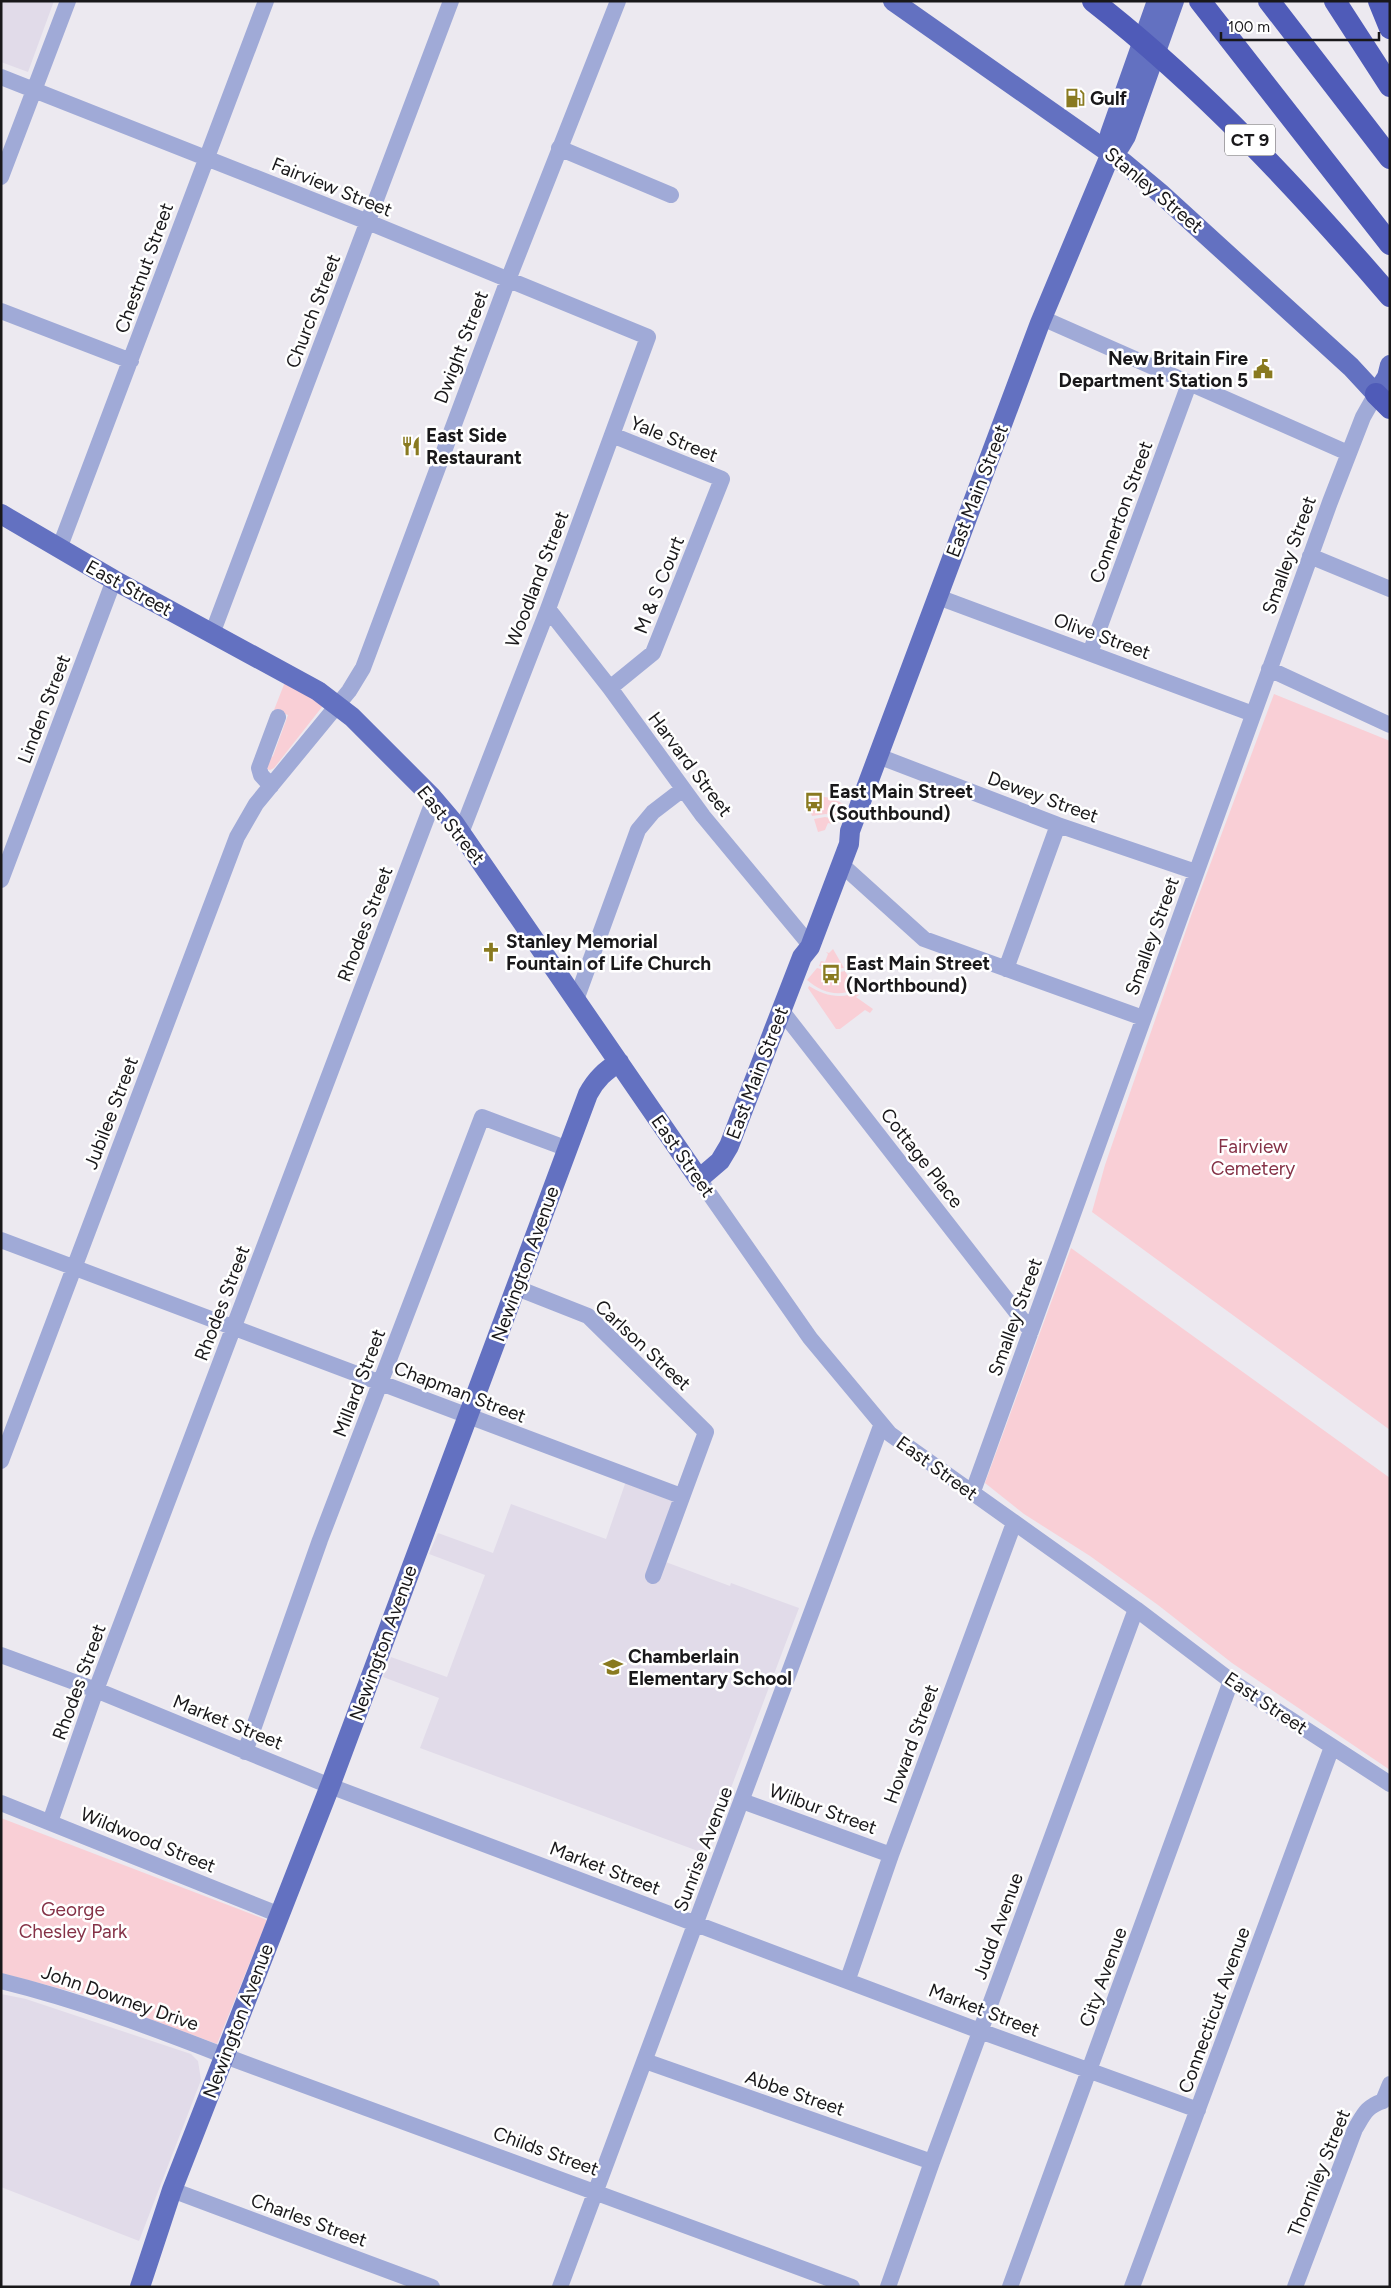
<svg xmlns="http://www.w3.org/2000/svg" width="1391" height="2288" viewBox="0 0 1391 2288" font-family="Figtree,sans-serif">
<rect width="100%" height="100%" fill="#ece9f0"/>
<path fill="#e1dbe9" d="M1 1H54L28 72 1 62Z
M626 1481 674 1502 655 1558 730 1586 731 1583 799 1608 706 1854 420 1748 439 1698 383 1677 391 1657 447 1677 485 1575 429 1554 438 1533 493 1553 511 1504 606 1539Z
M1 1994 26 1999 191 2054 198 2061 201 2080 139 2241 1 2187Z"/>
<path fill="#f9cfd6" d="M285 682 322 704V707L274 768 270 770 267 769 268 760 273 756 288 715 274 710Z
M1274 694 1390 741V1430L1092 1212 1105 1165 1192 913Z
M813 795 831 798 846 805 836 817 826 814 812 816 805 796Z
M825 817 834 819 832 824 828 823 825 830 818 832 814 819Z
M833 949 844 968 830 969 819 966 821 961 825 962 828 954 826 952 829 953Z
M817 968 835 973 845 971 855 989C838 998 821 992 807 980Z
M809 986C823 995 841 1000 857 992L859 995 856 997 873 1009 870 1013 865 1010 840 1029H836L808 988Z
M1071 1248 1390 1478V1770L1232 1663 1158 1605 1090 1556 1024 1514 985 1483Z
M1 1818 267 1920 217 2044 85 1995 1 1973Z"/>
<g fill="none" stroke-linecap="round" stroke-linejoin="round">
<path stroke="#a0aad7" stroke-width="16" d="M1 77 368 222 648 337 548 609 461 833
M559 148 671 195
M1 177 68 1
M1 311 131 361
M1042 318 1348 453
M59 549 266 1
M1310 556 1390 589
M938 597 1253 714
M548 609 610 688 703 816 805 939
M212 634 451 1
M1090 653 1189 384
M1269 669 1390 725
M610 688 653 653 722 479 612 435
M878 756 1058 825 1196 872
M271 786 261 775 259 768 278 717
M842 865 924 939 1143 1018
M1 880 114 580
M1006 969 1058 825
M576 1000 638 830 653 812 683 789
M781 1010 1031 1331
M699 1179 810 1338 890 1434 1136 1609 1231 1681 1390 1784
M1 1240 681 1496
M517 1288 588 1316 706 1432 653 1576
M1 1461 237 837 256 804 349 691 363 668 508 280 618 1
M972 1494 1330 502 1363 417 1376 394
M1 1655 96 1690 330 1786 980 2031 1198 2110
M245 1752 320 1540 482 1117 568 1149
M742 1801 891 1855
M1 1803 280 1915
M50 1822 96 1690 434 799
M848 1979 891 1855 1014 1523
M1 1981C78 2000 151 2027 225 2056L852 2287
M645 2061 932 2162
M1383 2101 1390 2084
M172 2190 432 2287
M560 2287 881 1426
M888 2287 932 2162 1136 1609
M1010 2287 1231 1681
M1132 2287 1332 1747
M1295 2287 1355 2129C1364 2114 1366 2107 1383 2101"/>
<path stroke="#6371c1" stroke-width="20" d="M893 1 1124 163 1160 193 1351 367 1376 394 1387 377 1390 365
M1111 153 1109 144 1110 134 1157 1
M1 514 114 580 318 691 352 717 431 796 454 823 699 1179 720 1161 729 1146 802 957 810 947 849 844 850 831 1040 323 1111 153 1120 146 1126 136 1174 1
M140 2287 172 2190 330 1786 588 1094C596 1079 605 1071 619 1062"/>
<path stroke="#4f5bb8" stroke-width="22" d="M1093 1C1204 88 1298 189 1390 296
M1200 1 1390 244
M1269 1 1390 158
M1335 1 1390 86
M1379 1 1390 28
M1376 394 1390 408"/>
</g>
<defs>
<symbol id="fuel-bare" viewBox="-9 -9 18 18"><path d="M-5.5-6h7V0h2V4h1.3V-2.5L3-4.5l.8-.8L6-3V5H2.5V1h-1V6h-7ZM-4.2-4.7v3.2H.2V-4.7Z" fill="#897a20" stroke="#fff" stroke-width="2.5" paint-order="stroke"/></symbol>
<symbol id="civic-bare" viewBox="-9 -9 18 18"><path d="M-.6-6.5H3V-4.5H.6V-3L4-1V1h2V6H-6V1h2V-1L-.6-3ZM-1.2 2.5V6h2.4V2.5Z" fill="#897a20" stroke="#fff" stroke-width="2.5" paint-order="stroke"/></symbol>
<symbol id="restaurant-bare" viewBox="-9 -9 18 18"><path d="M-5-6h1v4h1v-4h1v4h1v-4h1v5L-1.5 .5V6h-2V.5L-5-1ZM5-6V6H3V1.5H1.5Q1.5-4 5-6Z" fill="#897a20" stroke="#fff" stroke-width="2.5" paint-order="stroke"/></symbol>
<symbol id="bus-bare" viewBox="-9 -9 18 18"><path d="M-5-6H5V4H4V6H2V4H-2V6H-4V4H-5ZM-3.5-4V0h7V-4ZM-3.5 1.2v1.5H-2V1.2ZM2 1.2v1.5H3.5V1.2Z" fill="#897a20" stroke="#fff" stroke-width="2.5" paint-order="stroke"/></symbol>
<symbol id="church-bare" viewBox="-9 -9 18 18"><path d="M-1.2-6h2.4v3.5h3.3v2.4h-3.3V6h-2.4V-.1h-3.3v-2.4h3.3Z" fill="#897a20" stroke="#fff" stroke-width="2.5" paint-order="stroke"/></symbol>
<symbol id="school-bare" viewBox="-9 -9 18 18"><path d="M0-5L7-2L0 1L-7-2ZM-4 1L0 2.5L4 1V4Q0 6-4 4Z" fill="#897a20" stroke="#fff" stroke-width="2.5" paint-order="stroke"/></symbol>
</defs>
<g fill-rule="evenodd">
<use href="#fuel-bare" x="1061" y="84" width="28" height="28"/>
<use href="#civic-bare" x="1249" y="355" width="28" height="28"/>
<use href="#restaurant-bare" x="397" y="432" width="28" height="28"/>
<use href="#bus-bare" x="800" y="788" width="28" height="28"/>
<use href="#church-bare" x="477" y="938" width="28" height="28"/>
<use href="#bus-bare" x="817" y="960" width="28" height="28"/>
<use href="#school-bare" x="599" y="1653" width="28" height="28"/>
</g>
<g text-anchor="middle" dominant-baseline="central" stroke-width="5" stroke-linejoin="round" paint-order="stroke">
<rect fill="#fff" stroke="#5e5d5f" stroke-width="1" x="1225" y="124.5" width="50" height="31" rx="4"/>
<g font-size="18" font-weight="bold" fill="#19181a">
<text x="1250" y="140">CT 9</text>
</g>
<g font-size="19" font-weight="bold" fill="#19181a" stroke="#fff" text-anchor="start">
<text x="1090" y="98">Gulf</text>
<text x="1248" y="358" text-anchor="end">New Britain Fire<tspan x="1248" dy="22">Department Station 5</tspan></text>
<text x="426" y="435">East Side<tspan x="426" dy="22">Restaurant</tspan></text>
<text x="829" y="791">East Main Street<tspan x="829" dy="22">(Southbound)</tspan></text>
<text x="506" y="941">Stanley Memorial<tspan x="506" dy="22">Fountain of Life Church</tspan></text>
<text x="846" y="963">East Main Street<tspan x="846" dy="22">(Northbound)</tspan></text>
<text x="628" y="1656">Chamberlain<tspan x="628" dy="22">Elementary School</tspan></text>
</g>
<g font-size="19" fill="#19181a" stroke="#fff">
<text transform="translate(332 187) rotate(22)">Fairview Street</text>
<text transform="translate(1154 190) rotate(40)">Stanley Street</text>
<text transform="translate(144 268) rotate(-70)">Chestnut Street</text>
<text transform="translate(313 311) rotate(-69)">Church Street</text>
<text transform="translate(461 347) rotate(-69)">Dwight Street</text>
<text transform="translate(674 439) rotate(22)">Yale Street</text>
<text transform="translate(977 491) rotate(-69)">East Main Street</text>
<text transform="translate(1121 512) rotate(-70)">Connerton Street</text>
<text transform="translate(1289 555) rotate(-70)">Smalley Street</text>
<text transform="translate(537 579) rotate(-69)">Woodland Street</text>
<text transform="translate(659 585) rotate(-68)">M &amp; S Court</text>
<text transform="translate(129 588) rotate(29)">East Street</text>
<text transform="translate(1102 636) rotate(20)">Olive Street</text>
<text transform="translate(44 709) rotate(-69)">Linden Street</text>
<text transform="translate(690 764) rotate(53)">Harvard Street</text>
<text transform="translate(1043 797) rotate(20)">Dewey Street</text>
<text transform="translate(451 825) rotate(51)">East Street</text>
<text transform="translate(365 924) rotate(-69)">Rhodes Street</text>
<text transform="translate(1152 936) rotate(-70)">Smalley Street</text>
<text transform="translate(757 1073) rotate(-69)">East Main Street</text>
<text transform="translate(111 1113) rotate(-69)">Jubilee Street</text>
<text transform="translate(683 1156) rotate(55)">East Street</text>
<text transform="translate(922 1158) rotate(52)">Cottage Place</text>
<text transform="translate(525 1264) rotate(-70)">Newington Avenue</text>
<text transform="translate(222 1303) rotate(-69)">Rhodes Street</text>
<text transform="translate(1015 1317) rotate(-70)">Smalley Street</text>
<text transform="translate(643 1345) rotate(43)">Carlson Street</text>
<text transform="translate(359 1383) rotate(-69)">Millard Street</text>
<text transform="translate(460 1392) rotate(21)">Chapman Street</text>
<text transform="translate(937 1468) rotate(36)">East Street</text>
<text transform="translate(383 1643) rotate(-70)">Newington Avenue</text>
<text transform="translate(79 1682) rotate(-70)">Rhodes Street</text>
<text transform="translate(1266 1703) rotate(34)">East Street</text>
<text transform="translate(228 1722) rotate(22)">Market Street</text>
<text transform="translate(911 1744) rotate(-70)">Howard Street</text>
<text transform="translate(823 1809) rotate(20)">Wilbur Street</text>
<text transform="translate(148 1840) rotate(22)">Wildwood Street</text>
<text transform="translate(703 1849) rotate(-69)">Sunrise Avenue</text>
<text transform="translate(605 1868) rotate(21)">Market Street</text>
<text transform="translate(998 1926) rotate(-70)">Judd Avenue</text>
<text transform="translate(1103 1977) rotate(-70)">City Avenue</text>
<text transform="translate(120 1998) rotate(19)">John Downey Drive</text>
<text transform="translate(984 2010) rotate(21)">Market Street</text>
<text transform="translate(1214 2010) rotate(-70)">Connecticut Avenue</text>
<text transform="translate(238 2021) rotate(-69)">Newington Avenue</text>
<text transform="translate(795 2093) rotate(19)">Abbe Street</text>
<text transform="translate(546 2151) rotate(20)">Childs Street</text>
<text transform="translate(1319 2173) rotate(-68)">Thorniley Street</text>
<text transform="translate(309 2220) rotate(20)">Charles Street</text>
</g>
<g font-size="19" fill="#853247" stroke="#fff">
<text x="1253" y="1146">Fairview<tspan x="1253" dy="22">Cemetery</tspan></text>
<text x="73" y="1909">George<tspan x="73" dy="22">Chesley Park</tspan></text>
</g>
</g>
<rect width="1391" height="2288" fill="none" stroke="#19181a" stroke-width="5"/>
<path d="M1221 32v8h158v-8" fill="none" stroke="#19181a" stroke-width="2.5"/>
<text x="1228" y="32" font-size="15" fill="#19181a" stroke="#ffffff" stroke-width="4" paint-order="stroke">100 m</text>
</svg>
